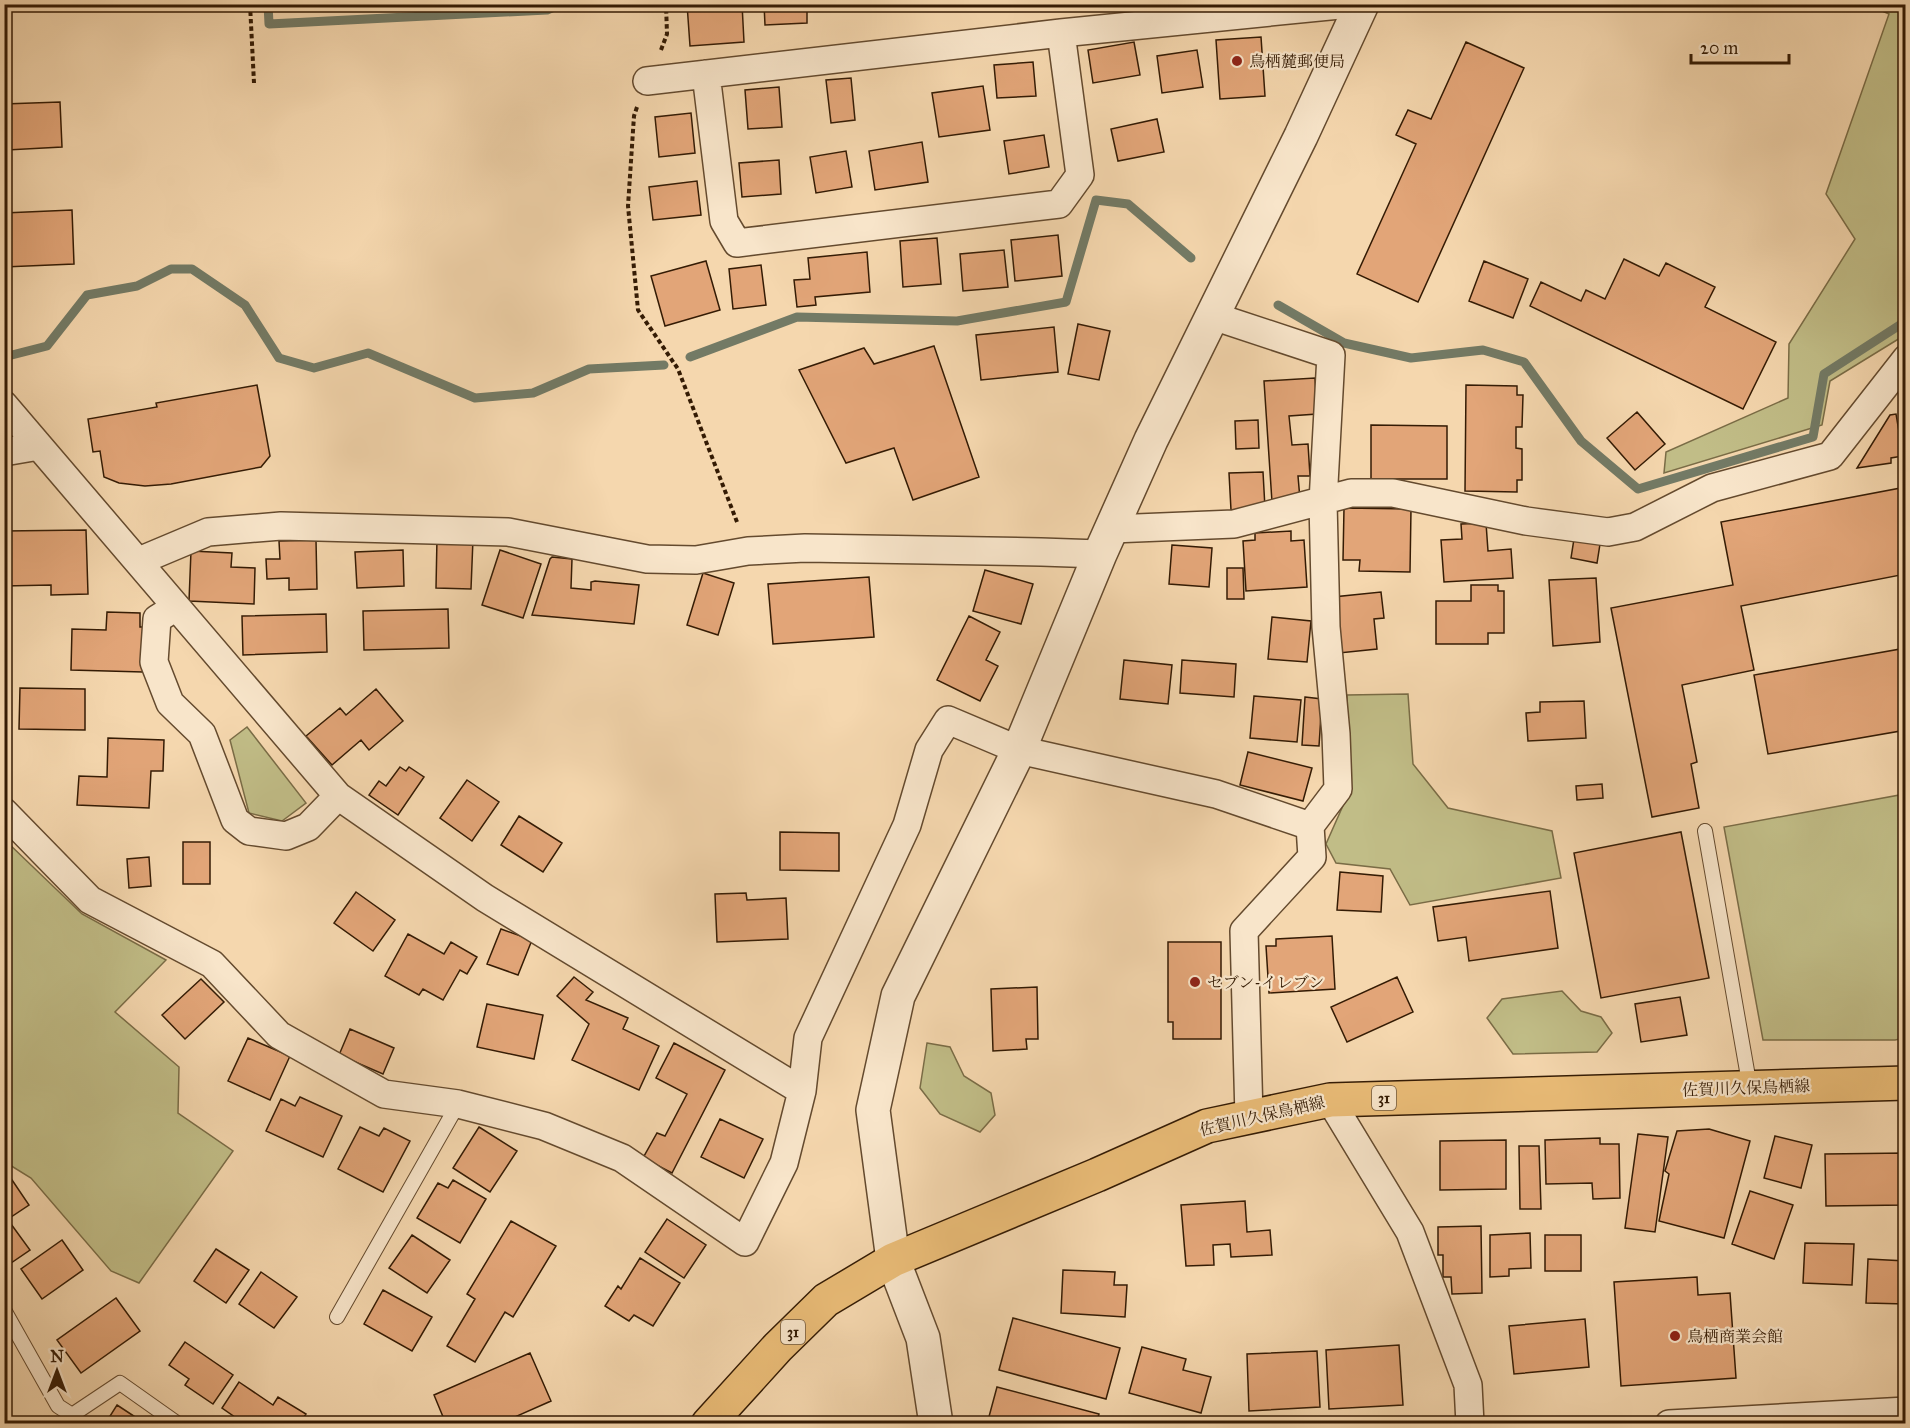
<svg xmlns="http://www.w3.org/2000/svg" width="1910" height="1428" viewBox="0 0 1910 1428" font-family="'IM FELL Great Primer','Noto Serif JP',serif">
<rect width="100%" height="100%" fill="#f5d7ae"/>
<filter id="stains"><feTurbulence type="fractalNoise" baseFrequency=".00333" numOctaves="4"/><feColorMatrix values="0 0 0 0 .2 0 0 0 0 .09 0 0 0 0 .02 0 0 0 .5 -.17"/></filter>
<radialGradient id="worn" r=".72"><stop offset=".6" stop-color="#630" stop-opacity="0"/><stop offset="1" stop-color="#630" stop-opacity=".3"/></radialGradient>
<path fill="#c1bd87" stroke="#7a6c46" stroke-width="1.5" d="M1869 5H1905V335L1830 381 1822 425 1664 473 1666 452 1788 398 1789 344 1855 239 1826 194 1889 14Z
M1408 694 1413 764 1448 808 1552 831 1561 878 1410 905 1390 869 1336 863 1326 844 1349 792 1347 695Z
M247 727 306 803 282 821 249 813 230 740Z
M1905 794V1038L1895 1040H1763L1724 827Z
M7 842 82 914 166 960 115 1012 179 1067 178 1113 233 1151 139 1283 111 1271 31 1178 5 1162 4 843Z
M1562 991 1581 1011 1601 1017 1612 1033 1597 1052 1513 1054 1487 1018 1502 999Z
M927 1043 950 1047 964 1076 991 1093 995 1115 980 1132 940 1114 920 1088Z"/>
<g fill="none" stroke-linecap="round" stroke-linejoin="round">
<path stroke="#737a65" stroke-width="9" d="M268 4 269 24 547 10 561 4
M1278 305 1344 343 1411 358 1483 350 1524 362 1581 441 1638 489 1813 437 1824 374 1906 321
M4 357 47 346 87 295 137 286 171 269H192L245 305 279 358 314 368 368 353 475 398 533 393 589 369 664 365
M690 357 797 317 957 321 1066 302 1096 200 1128 204 1191 258"/>
</g>
<path fill="#e2a578" stroke="#341b04" stroke-width="1.5" d="M687 4H742L744 42 690 46Z
M764 4H807V23L765 25Z
M915 4H975V5L915 11Z
M1261 37 1265 96 1220 99 1216 40Z
M1134 42 1140 75 1093 83 1088 50Z
M1466 42 1524 68 1418 302 1357 274 1416 144 1396 135 1408 110 1431 119Z
M1197 50 1203 87 1162 93 1157 56Z
M1033 62 1036 96 997 98 994 65Z
M851 78 855 120 831 123 826 80Z
M983 86 990 130 939 137 932 93Z
M779 87 782 127 748 129 745 90Z
M60 102 62 147 7 150 6 137H4V104Z
M691 113 695 153 659 157 655 117Z
M1157 119 1164 152 1118 161 1111 129Z
M1044 135 1049 167 1009 174 1004 141Z
M922 142 928 182 875 190 869 151Z
M846 151 852 187 816 193 810 157Z
M779 160 781 194 742 197 739 163Z
M697 181 701 215 653 220 649 187Z
M72 210 74 264 4 267V213Z
M1058 235 1062 276 1015 281 1011 240Z
M937 238 941 284 903 287 900 241Z
M1004 250 1008 287 963 291 960 254Z
M867 252 870 292 815 297 816 305 797 307 794 280 810 279 808 258Z
M1624 259 1659 276 1666 263 1715 287 1705 307 1776 342 1743 409 1530 306 1541 282 1581 301 1586 290 1605 299Z
M706 261 720 310 665 326 651 276Z
M1484 261 1528 279 1513 318 1469 301Z
M761 265 766 305 733 309 729 269Z
M1078 324 1110 331 1099 380 1068 374Z
M1054 327 1058 372 981 380 976 335Z
M934 346 979 477 913 500 894 448 846 463 799 370 864 348 874 364Z
M1315 378 1317 414 1289 416 1292 445 1308 444 1310 476H1298L1300 499 1272 502 1264 381Z
M257 385 270 456 261 467 171 484 145 486 119 483 104 477 100 451 93 452 88 419 157 407 156 403Z
M1466 385 1517 386V395H1523L1522 427H1516V448L1522 449V480H1517V492L1465 491Z
M1637 412 1665 444 1635 470 1607 438Z
M1896 414 1903 456 1891 458V463L1857 468 1890 415Z
M1258 420 1259 448 1236 449 1235 421Z
M1371 425 1447 426V479H1371Z
M1263 472 1265 508 1231 510 1229 473Z
M1906 487V574L1741 606 1754 670 1682 685 1697 762 1691 764 1699 808 1652 817 1611 608 1733 585 1721 522Z
M1344 508 1411 509 1410 572 1359 571 1360 560H1343Z
M1486 523 1488 551 1511 549 1513 578 1444 582 1441 540 1462 539 1461 524Z
M86 530 88 594 51 595V585L4 586V531Z
M1291 531V541L1304 540 1307 587 1246 591 1243 541 1255 540V533Z
M437 538 473 539 471 589 436 588Z
M1574 539 1600 544 1597 563 1571 558Z
M316 540 317 589 289 590V578L267 579 266 559H280L279 541Z
M1172 545 1212 548 1209 587 1169 584Z
M403 550 404 586 357 588 355 552Z
M500 550 541 564 523 618 482 605Z
M191 551 232 553 231 567 255 568 254 604 189 601Z
M552 557 572 559 571 588 591 590V582L595 581 639 585 634 624 532 615 550 559Z
M1227 568H1243L1244 599H1227Z
M985 570 1033 584 1021 624 973 611Z
M703 573 734 583 718 635 687 625Z
M869 577 874 637 773 644 768 584Z
M1596 578 1600 642 1553 646 1549 580Z
M1471 585H1498V591H1504V633H1488V644H1436V601H1471Z
M1381 592 1384 618 1374 619 1377 649 1339 653 1333 597Z
M448 609 449 648 364 650 363 611Z
M107 612 140 613V627H145L143 672 71 670 72 629 106 630Z
M326 614 327 652 243 655 242 616Z
M969 616 1000 632 986 660 998 666 980 701 937 680Z
M1272 617 1311 621 1307 662 1268 659Z
M1906 648V730L1768 754 1754 675Z
M1124 660 1172 665 1168 704 1120 699Z
M1182 660 1236 664 1234 697 1180 693Z
M20 688 85 689V730L19 729Z
M376 689 403 721 369 750 361 740 332 765 306 736 340 708 346 715Z
M1254 696 1301 700 1297 742 1250 738Z
M1305 697 1322 699 1319 746 1302 745Z
M1584 701 1586 738 1528 741 1526 713 1540 712V702Z
M108 738 164 740 163 771H151L149 808 77 805 79 776 107 777Z
M1248 752 1312 768 1303 801 1240 785Z
M400 767 406 771 409 767 424 777 398 815 369 795 379 781 386 786Z
M467 780 499 802 472 841 440 818Z
M1602 784 1603 798 1577 800 1576 786Z
M519 816 562 843 543 872 501 845Z
M780 832 839 833V871L780 870Z
M1681 832 1709 978 1601 998 1574 853Z
M183 842H210V884H183Z
M149 857 151 886 129 888 127 859Z
M1340 872 1383 876 1381 912 1337 910Z
M1550 891 1558 948 1469 961 1466 937 1438 941 1433 907Z
M356 892 395 920 373 951 334 923Z
M746 893 747 900 786 898 788 939 717 942 715 894Z
M501 929 532 940 518 975 487 964Z
M408 934 444 954 451 942 477 957 467 974 460 970 443 1000 423 989 419 995 385 976Z
M1332 936 1335 989 1269 993 1266 946H1276V939Z
M1168 942H1221V1039H1173V1022H1168Z
M574 977 593 992 586 1000 628 1018 623 1029 659 1046 639 1090 572 1060 589 1024 557 996Z
M1397 977 1413 1012 1347 1042 1331 1007Z
M201 979 224 1002 185 1039 162 1015Z
M1037 987 1038 1039H1026L1027 1049 993 1051 991 989Z
M1680 997 1687 1035 1641 1042 1635 1004Z
M487 1004 543 1015 534 1059 477 1047Z
M350 1029 394 1048 383 1074 339 1055Z
M248 1038 290 1056 270 1100 228 1081Z
M674 1043 725 1070 672 1173 643 1158 657 1133 665 1136 687 1094 656 1078Z
M300 1097 342 1116 323 1157 266 1131 281 1099 295 1106Z
M720 1119 763 1139 744 1178 701 1157Z
M360 1127 379 1136 384 1128 410 1141 383 1192 338 1169Z
M479 1127 517 1151 490 1192 453 1168Z
M1709 1129 1750 1141 1724 1238 1659 1221 1669 1174 1665 1171 1677 1131Z
M1638 1134 1668 1137 1655 1232 1625 1228Z
M1775 1136 1812 1145 1801 1188 1764 1178Z
M1600 1138V1144H1619L1620 1198 1593 1199 1592 1183 1546 1184 1545 1140Z
M1506 1140V1189L1440 1190V1141Z
M1519 1146H1539L1541 1209H1520Z
M1906 1153V1205L1826 1206 1825 1154Z
M8 1174 29 1205 8 1219 4 1214V1176Z
M453 1180 486 1199 460 1243 417 1218 438 1183 448 1188Z
M1750 1191 1793 1205 1774 1259 1732 1244Z
M1245 1201 1247 1232 1270 1230 1272 1255 1231 1257 1230 1244 1213 1245 1214 1265 1186 1266 1181 1205Z
M667 1219 706 1245 684 1278 645 1252Z
M511 1221 556 1246 513 1317 505 1312 475 1362 447 1346 475 1299 467 1294Z
M11 1224 30 1250 11 1263 4 1254V1229Z
M1481 1226 1482 1293 1452 1294 1451 1277H1443V1255H1438V1227Z
M1530 1233 1531 1268 1509 1269V1276L1490 1277V1235Z
M412 1235 450 1260 427 1293 389 1268Z
M1545 1235H1581V1271H1545Z
M62 1240 83 1270 42 1299 21 1269Z
M1805 1243 1854 1244 1852 1285 1803 1283Z
M216 1249 249 1270 226 1303 194 1281Z
M640 1258 680 1283 653 1326 634 1315 629 1321 605 1306 618 1286 621 1289Z
M1868 1259 1906 1261V1304L1866 1303Z
M1063 1270 1115 1272 1114 1285H1127L1125 1317 1061 1313Z
M261 1272 297 1297 274 1328 239 1304Z
M1697 1277 1698 1295 1730 1293 1736 1378 1621 1386 1614 1282Z
M383 1290 432 1317 412 1351 364 1324Z
M116 1298 140 1331 81 1373 57 1340Z
M1013 1318 1120 1348 1106 1399 999 1370Z
M1585 1319 1589 1367 1514 1374 1509 1326Z
M185 1342 233 1375 213 1404 185 1385 189 1379 169 1365Z
M1399 1345 1403 1405 1329 1409 1326 1350Z
M1899 1345H1906V1392H1903Z
M1142 1347 1186 1359 1183 1370 1211 1377 1201 1413 1129 1393Z
M1317 1351 1320 1407 1249 1411 1247 1354Z
M530 1353 551 1401 499 1424H446L434 1395Z
M239 1382 273 1405 278 1397 306 1414 299 1424H245L222 1408Z
M997 1387 1099 1414 1096 1424H987Z
M117 1405 146 1424H105Z"/>
<g fill="none" stroke-linecap="round" stroke-linejoin="round">
<defs>
<path id="service" d="M1705 831 1750 1088
M4 1310 58 1406 72 1415 120 1383 178 1424
M337 1317 458 1104"/>
<path id="minor" d="M706 74 724 221 737 243 1059 204 1080 175 1061 33
M647 81 1061 33 1350 4
M1213 316 1331 355 1323 502 1326 627 1336 734 1338 789 1310 826
M4 405 338 796 485 898 802 1091
M4 452 39 446
M1112 529 1234 524 1351 493H1393L1526 521 1608 532 1635 527 1712 488 1830 456 1906 359
M139 561 208 532 281 526 508 532 647 559 696 560 748 551 805 548 1041 552 1100 554
M176 607 157 619 154 662 170 703 202 734 235 820 249 831 286 836 308 827 338 796
M4 812 90 900 212 964 279 1035 384 1094 458 1104 544 1126 622 1158 745 1242 784 1163 802 1091 808 1038 907 825 929 750 948 720 1019 750 1216 794 1310 826 1312 857 1244 931 1249 1117
M1330 1100 1410 1232 1468 1385 1470 1424
M1669 1424 1906 1411"/>
<path id="tertiary" d="M936 1424 923 1338 893 1260 873 1110 898 996 1019 750 1100 554 1151 440 1301 136 1362 4"/>
<path id="primary" d="M708 1424 778 1347 826 1300 893 1260 1097 1175 1207 1126 1330 1100 1906 1083"/>
</defs>
<use href="#service" stroke="#644a2e" stroke-width="16"/>
<use href="#minor" stroke="#644a2e" stroke-width="30"/>
<use href="#tertiary" stroke="#644a2e" stroke-width="36"/>
<use href="#primary" stroke="#341b04" stroke-width="36"/>
<path stroke="#341b04" stroke-width="4" stroke-dasharray="4.5 3" stroke-linecap="butt" d="M250 4 254 83
M661 50 667 34 666 4
M637 107 634 116 628 206 638 310 678 369 737 522"/>
<use href="#service" stroke="#f8e5ca" stroke-width="14"/>
<use href="#minor" stroke="#f8e5ca" stroke-width="27"/>
<use href="#tertiary" stroke="#f8e5ca" stroke-width="33"/>
<use href="#primary" stroke="#eabc77" stroke-width="33"/>
</g>
<g fill="#8f2418" stroke="#f8e5ca" stroke-width="2">
<circle cx="1237" cy="61" r="6"/>
<circle cx="1195" cy="982" r="6"/>
<circle cx="1675" cy="1336" r="6"/>
</g>
<g text-anchor="middle" dominant-baseline="central" stroke-width="4.5" stroke-linejoin="round" paint-order="stroke">
<g fill="#f8e5ca" stroke="#6f583f" stroke-width="1.5">
<rect x="1372" y="1086" width="24" height="24" rx="4.5"/>
<rect x="781" y="1320" width="24" height="24" rx="4.5"/>
</g>
<g font-size="15" font-weight="bold" fill="#341b04">
<text x="1384" y="1098">31</text>
<text x="793" y="1332">31</text>
</g>
<g font-size="16" fill="#341b04" stroke="#f8e5ca" text-anchor="start">
<text x="1249" y="61">鳥栖麓郵便局</text>
<text x="1207" y="982">セブン-イレブン</text>
<text x="1687" y="1336">鳥栖商業会館</text>
</g>
<g font-size="16" fill="#341b04" stroke="#f8e5ca">
<text transform="translate(1746 1088) rotate(-2)">佐賀川久保鳥栖線</text>
<text transform="translate(1262 1116) rotate(-13)">佐賀川久保鳥栖線</text>
</g>
</g>
<rect width="1910" height="1428" fill="none" stroke="#f5d7ae" stroke-width="24"/>
<rect x="6" y="6" width="1898" height="1416" fill="none" stroke="#341b04" stroke-width="3"/>
<rect x="12" y="12" width="1886" height="1404" fill="none" stroke="#341b04" stroke-width="1.5"/>
<g transform="translate(57 1371)" stroke="#f8e5ca" stroke-width="4.5" paint-order="stroke">
<path d="M0-4.5L10 22L0 15L-10 22Z" fill="#341b04"/>
<text y="-9" font-size="16" font-weight="bold" text-anchor="middle" fill="#341b04">N</text>
</g>
<path d="M1691 54v9h98v-9" fill="none" stroke="#341b04" stroke-width="3"/>
<text x="1700" y="54" font-size="18" fill="#341b04" stroke="#f8e5ca" stroke-width="4.5" paint-order="stroke">20 m</text>
<rect width="100%" height="100%" filter="url(#stains)"/>
<rect width="100%" height="100%" fill="url(#worn)"/>
</svg>
